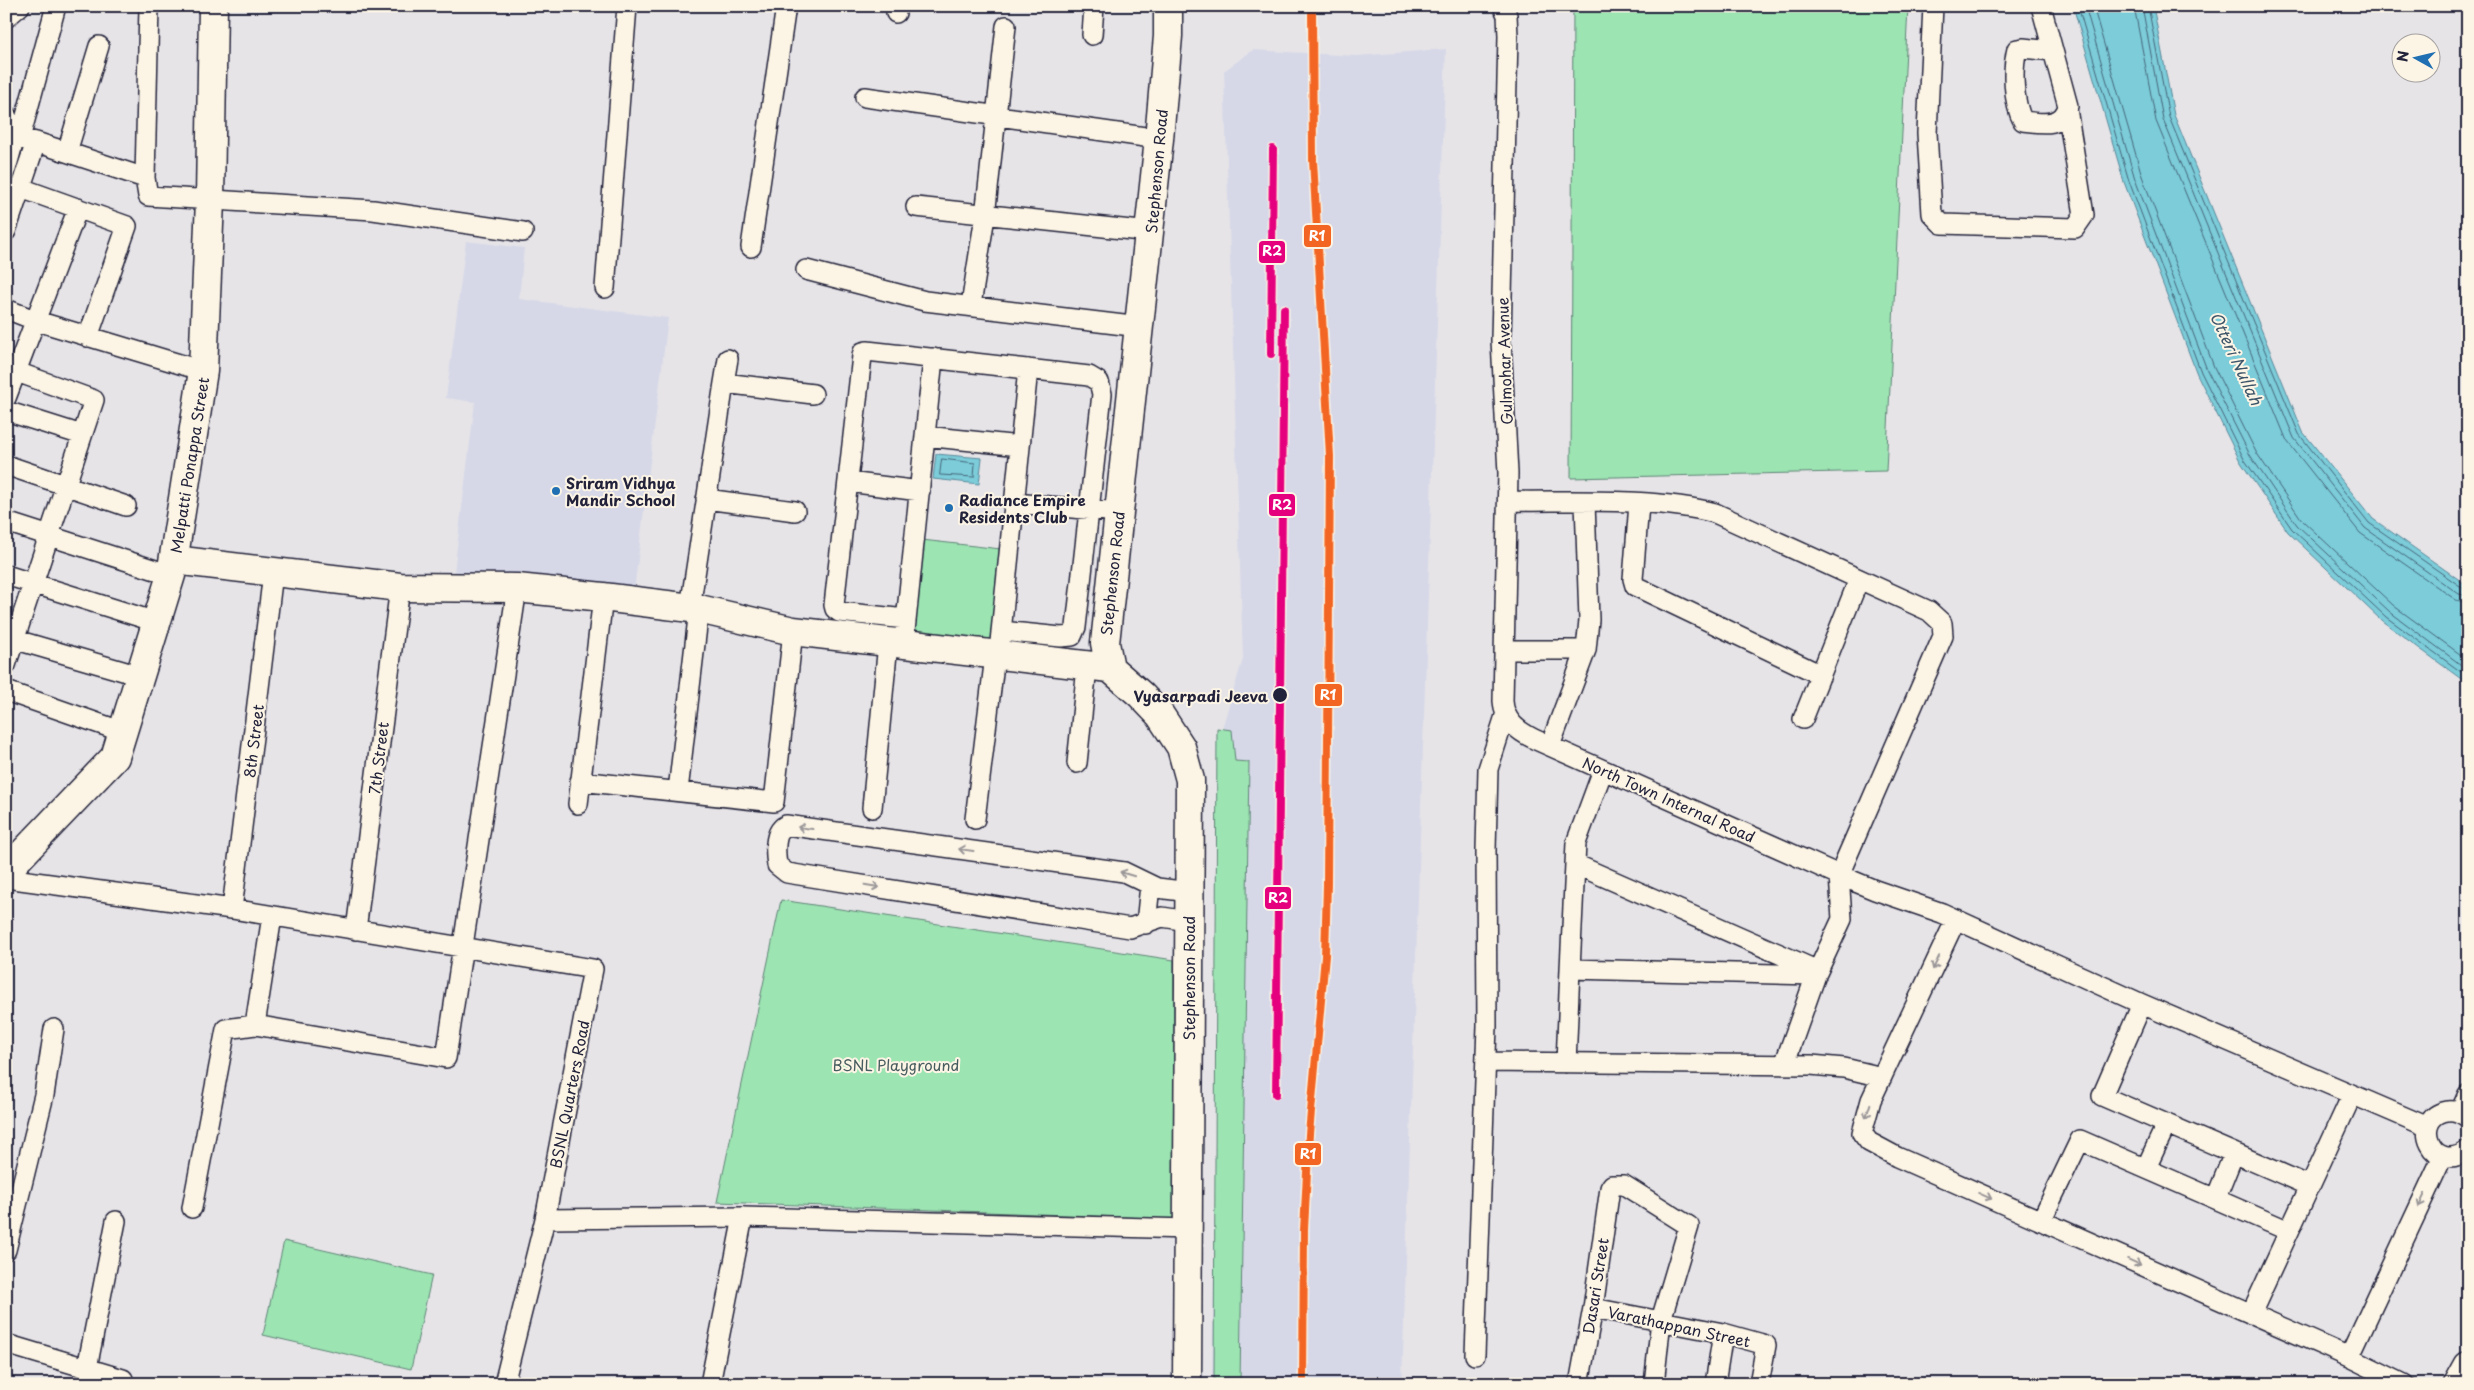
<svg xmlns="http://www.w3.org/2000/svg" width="2474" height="1390" viewBox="0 0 2474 1390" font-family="'Playpen Sans',sans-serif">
<rect width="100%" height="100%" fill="#e6e4e7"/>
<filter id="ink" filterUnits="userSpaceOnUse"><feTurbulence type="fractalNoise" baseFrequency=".02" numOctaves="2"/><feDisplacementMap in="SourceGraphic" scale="10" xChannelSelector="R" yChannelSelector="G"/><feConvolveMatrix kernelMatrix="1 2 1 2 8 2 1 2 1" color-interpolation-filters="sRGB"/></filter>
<g filter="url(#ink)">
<path fill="#d6d8e8" d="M1249 6H1336V11Z
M1446 49 1402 1384H1212L1223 725 1243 659 1224 71 1253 50 1357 56Z
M466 241 524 248 519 299 668 318 633 599 453 580 475 402 446 398Z"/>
<path fill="#9ce4b2" stroke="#5f8376" d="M1573 6H1908L1886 471 1571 478Z
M922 540 1001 549 990 642 912 634Z
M1217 728 1232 730 1235 761 1249 762 1240 1384H1214Z
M781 900 1174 960V1219L717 1202Z
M284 1241 432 1275 411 1369 263 1335Z"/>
<path fill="#7cccd9" stroke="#58889a" d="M2073 6H2153L2174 115 2303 432 2373 519 2468 586V684L2382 621 2288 532 2240 461 2197 374 2124 182Z
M936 454 982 458 979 484 933 479Z"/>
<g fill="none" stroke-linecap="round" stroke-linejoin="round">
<path stroke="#46667a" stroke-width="1" d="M2078 6 2129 181 2201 372 2244 459 2292 529 2386 617 2468 677
M2085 6 2135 179 2207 370 2250 455 2297 525 2390 612 2468 670
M2093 6 2142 176 2214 367 2256 452 2302 520 2394 606 2468 660
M2134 6 2156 121 2287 441 2360 533 2456 600 2468 603
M2142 6 2163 119 2294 438 2365 528 2459 594 2468 596
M2148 6 2169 117 2299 434 2369 523 2463 588 2468 589
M942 459 975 463 974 477 940 475Z"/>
<defs>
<path id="street" d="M149 6 145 178 148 196 373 210 523 232
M1503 6 1507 15 1508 36 1501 340 1508 473 1503 701C1504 721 1518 731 1534 739L1839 875 1943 636 1942 623 1929 611 1715 513C1654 497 1572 502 1508 501
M1933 6 1927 133 1932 214 1942 224 2075 228 2084 215 2067 109
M2041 6 2068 106C2063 128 2040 123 2023 121 2013 103 2012 69 2017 49L2023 48 2052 51
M896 13 897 6
M6 18 20 6
M1092 35 1094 6
M865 97 1159 139
M6 115 15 137 6 169
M20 138 56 6
M36 142 145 178
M67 152 99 46
M21 188 127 226 88 337
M916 207 1150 232
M6 231 36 142 15 137
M751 247 786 6
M806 270 925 301 1140 327
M605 288 627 6
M971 305 985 216 1006 26
M6 309 37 321 203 371
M6 368 94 400 6 665
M724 383 728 359
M6 398 78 208
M6 411 82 435
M925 436 1020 446
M6 465 126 506
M848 482 920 491
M706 499 795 511
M1014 503 1119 512
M1639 504 1633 579 1635 586 1821 675
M6 522 171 575
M6 575 156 622
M690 608 724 383 813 394
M906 619 839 612 835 609 834 605 862 356 863 352 867 351 1089 376 1099 382 1102 394 1076 627 1072 636 1061 637 1001 631
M905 631 933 358
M6 637 140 676
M1000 642 1028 369
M1504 650H1586
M6 691 123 732
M1803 719 1859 579
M1550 746 1586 650 1589 620 1585 502
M1077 763 1087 667
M1603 770 1576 843 1570 969 1816 975 1842 919 1839 875 1875 890 1942 913 2142 1004 2428 1127
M580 781 774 802 793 631
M678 791 699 609
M578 804 603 597
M872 808 888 643
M975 819 995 656
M1575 864 1818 971
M6 878 232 909 593 969 545 1219 504 1384
M232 909 273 573
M1956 919 1871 1100 1862 1133 1869 1142 1897 1157 2349 1357 2404 1384
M1188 921 1162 917 1130 928 787 873 777 865C775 852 774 831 786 825L1124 872 1157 888 1190 892
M1146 924 1150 885
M356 930 400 587
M2142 1004 2102 1096 2310 1186 2352 1095
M255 1025 446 1058 517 588
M1486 1062 1811 1065 1844 1068 1882 1077
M1566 1063 1570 969
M1784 1065 1816 975
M2460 1112 2468 1094
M2468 1118C2460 1112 2453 1109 2443 1112 2411 1122 2433 1176 2468 1150
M2146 1168 2166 1125
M2216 1198 2234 1153
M192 1208 226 1029 255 1025 272 916
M545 1219 743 1217 1189 1229
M2041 1221 2080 1140 2289 1231
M6 1250 44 1095 54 1029
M1593 1308 1723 1333 1766 1345 1759 1384
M2251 1314 2310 1186
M6 1344 123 1379
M1475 1355 1487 1026 1486 850 1488 769 1505 716
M2349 1357 2443 1156
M87 1368 116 1221
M710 1384 743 1217
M1579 1384 1593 1308 1610 1188 1612 1185H1624L1689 1226 1661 1320 1654 1384
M1715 1384 1723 1333"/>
<path id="secondary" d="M1168 6V36L1159 139 1105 643 1110 668 1141 695 1160 715 1181 747 1190 780 1187 1384
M174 560 400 587 517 588 603 597 699 609 793 631 1110 668
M6 871 115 757 171 575 203 371 210 200 213 6
M2458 1384 2468 1366"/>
</defs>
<use href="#street" stroke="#22223b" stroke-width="22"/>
<use href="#secondary" stroke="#22223b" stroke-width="31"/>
<use href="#street" stroke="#fcf5e5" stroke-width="19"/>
<use href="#secondary" stroke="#fcf5e5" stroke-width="28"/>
<defs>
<path id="rail-1" d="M1303 1384 1304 1230 1309 1134 1325 956 1327 884 1330 456 1313 160 1312 6"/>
<path id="rail-2" d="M1271 354 1273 149
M1276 1094 1284 309"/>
</defs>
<use href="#rail-1" stroke="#fcf5e5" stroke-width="11"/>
<use href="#rail-2" stroke="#fcf5e5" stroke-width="11"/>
<use href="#rail-1" stroke="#f26522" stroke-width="8"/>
<use href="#rail-2" stroke="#e5007d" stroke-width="8"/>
</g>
<defs><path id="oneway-shaft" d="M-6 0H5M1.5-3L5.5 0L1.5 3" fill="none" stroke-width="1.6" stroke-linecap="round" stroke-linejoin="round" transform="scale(1.25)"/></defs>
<g stroke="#9a9698">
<use href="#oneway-shaft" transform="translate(805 828) rotate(-172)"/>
<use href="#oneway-shaft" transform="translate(966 850) rotate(-172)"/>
<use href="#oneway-shaft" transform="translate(1127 874) rotate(-163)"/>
<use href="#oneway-shaft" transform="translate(872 886) rotate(9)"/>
<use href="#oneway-shaft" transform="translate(1936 963) rotate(115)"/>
<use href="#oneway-shaft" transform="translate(1868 1111) rotate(108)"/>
<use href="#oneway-shaft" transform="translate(1985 1196) rotate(24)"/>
<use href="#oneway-shaft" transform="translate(2422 1200) rotate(115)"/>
<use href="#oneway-shaft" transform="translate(2134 1262) rotate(24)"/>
</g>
</g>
<g fill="#1f6fb2" stroke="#fcf5e5" stroke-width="2">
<circle cx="556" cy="491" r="5"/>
<circle cx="949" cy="508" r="5"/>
</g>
<circle fill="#22223b" stroke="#fcf5e5" stroke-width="2" cx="1280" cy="695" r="8"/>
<g text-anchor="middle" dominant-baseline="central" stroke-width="4" stroke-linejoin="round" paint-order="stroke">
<g font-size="15" fill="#22223b" stroke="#fcf5e5">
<text transform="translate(1156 171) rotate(-85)">Stephenson Road</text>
<text transform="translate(1504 361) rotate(-92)">Gulmohar Avenue</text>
<text transform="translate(189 465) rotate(-81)">Melpatti Ponappa Street</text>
<text transform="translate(1112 573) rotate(-84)">Stephenson Road</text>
<text transform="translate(253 741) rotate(-83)">8th Street</text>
<text transform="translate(378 758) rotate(-83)">7th Street</text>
<text transform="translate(1669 799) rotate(24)">North Town Internal Road</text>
<text transform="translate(1188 978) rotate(-90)">Stephenson Road</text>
<text transform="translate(569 1094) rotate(-79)">BSNL Quarters Road</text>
<text transform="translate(1595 1286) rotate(-81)">Dasari Street</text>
<text transform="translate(1679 1326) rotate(12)">Varathappan Street</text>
</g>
<g font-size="15" font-weight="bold" fill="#22223b" stroke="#fcf5e5" text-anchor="start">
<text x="566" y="482">Sriram Vidhya<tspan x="566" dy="17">Mandir School</tspan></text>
<text x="959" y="499">Radiance Empire<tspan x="959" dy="17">Residents Club</tspan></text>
</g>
<g font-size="15" font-weight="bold" fill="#22223b" stroke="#fcf5e5" text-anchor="end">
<text x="1268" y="695">Vyasarpadi Jeeva</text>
</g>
<g font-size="15" fill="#475c5f" stroke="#fcf5e5">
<text x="896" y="1064">BSNL Playground</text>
</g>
<g font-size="16" font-style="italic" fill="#3d556a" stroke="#fcf5e5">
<text transform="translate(2237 358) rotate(65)">Otteri Nullah</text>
</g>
</g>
<g stroke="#fcf5e5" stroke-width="2">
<rect x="1303" y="224" width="29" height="24" rx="5" fill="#f26522"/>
<rect x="1258" y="240" width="28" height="24" rx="5" fill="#e5007d"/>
<rect x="1268" y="493" width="28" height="24" rx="5" fill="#e5007d"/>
<rect x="1314" y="683" width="29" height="24" rx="5" fill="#f26522"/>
<rect x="1264" y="886" width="28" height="24" rx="5" fill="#e5007d"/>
<rect x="1294" y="1142" width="28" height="24" rx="5" fill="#f26522"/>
</g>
<g font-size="14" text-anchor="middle" font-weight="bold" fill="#fff">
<text x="1317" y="241">R1</text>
<text x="1272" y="256">R2</text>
<text x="1282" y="510">R2</text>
<text x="1328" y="700">R1</text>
<text x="1278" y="903">R2</text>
<text x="1308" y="1159">R1</text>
</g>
<rect width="2474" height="1390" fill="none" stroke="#fcf5e5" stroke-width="25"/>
<rect x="12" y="12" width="2449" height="1365" fill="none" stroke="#22223b" stroke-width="2" filter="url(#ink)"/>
<g transform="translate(2416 58) rotate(278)"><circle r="24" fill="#fcf5e5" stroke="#a5a1a1"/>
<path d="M0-4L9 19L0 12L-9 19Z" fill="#1f6fb2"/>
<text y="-8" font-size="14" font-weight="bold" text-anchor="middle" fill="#22223b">N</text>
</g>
</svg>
